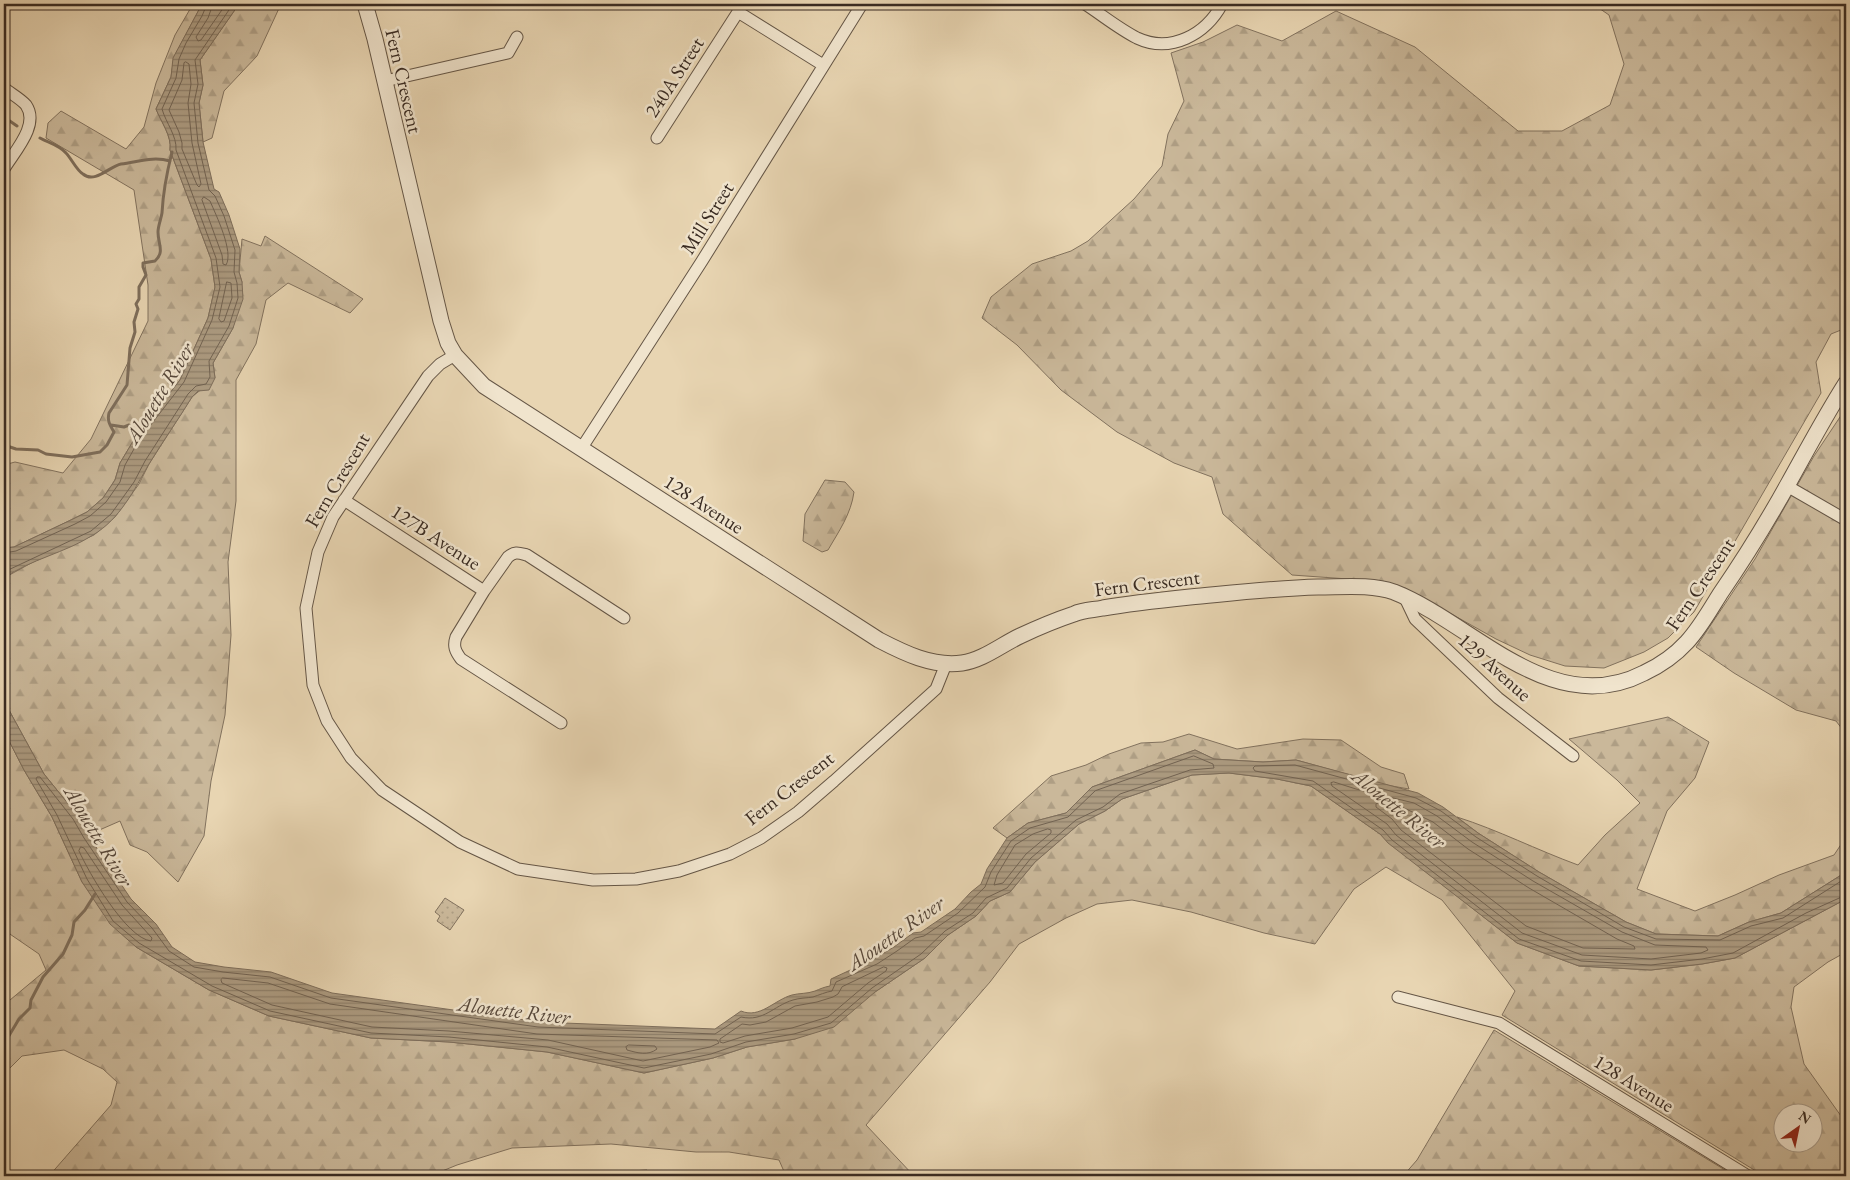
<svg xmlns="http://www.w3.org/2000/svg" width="1850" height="1180" viewBox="0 0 1850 1180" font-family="'EB Garamond',serif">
<defs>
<pattern id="grass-dots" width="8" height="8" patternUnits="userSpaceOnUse" patternTransform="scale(1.25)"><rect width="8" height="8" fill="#cab89a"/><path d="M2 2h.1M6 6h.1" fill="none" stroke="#ae9e84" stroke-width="1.8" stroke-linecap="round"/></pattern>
<pattern id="forest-firs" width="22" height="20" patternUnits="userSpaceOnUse" patternTransform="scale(1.25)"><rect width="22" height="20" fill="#cab89a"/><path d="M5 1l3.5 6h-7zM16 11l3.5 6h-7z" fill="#ae9e84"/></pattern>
<pattern id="water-rules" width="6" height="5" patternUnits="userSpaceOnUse" patternTransform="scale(1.25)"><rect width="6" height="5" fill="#ac9b81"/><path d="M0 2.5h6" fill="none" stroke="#8d7f69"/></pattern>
</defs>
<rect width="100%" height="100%" fill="#e8d5b2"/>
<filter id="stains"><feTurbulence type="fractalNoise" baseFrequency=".004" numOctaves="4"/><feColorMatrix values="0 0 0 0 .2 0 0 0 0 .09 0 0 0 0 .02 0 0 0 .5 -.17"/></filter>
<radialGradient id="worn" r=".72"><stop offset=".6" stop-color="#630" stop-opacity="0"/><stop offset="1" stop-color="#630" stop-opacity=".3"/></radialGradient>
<path fill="url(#grass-dots)" stroke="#82725e" d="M445 898 464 910 450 930 437 921 440 916 435 912Z"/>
<path fill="url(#forest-firs)" stroke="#82725e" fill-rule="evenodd" d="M193 4H202L174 57 171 77 156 109C161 122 172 136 170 150L211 259 215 287 208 318 180 380 135 438 120 463 115 480 103 498 87 512 73 519 14 547 4 548V465L15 462 63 473 91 439 148 321V285L134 190 46 138 48 123 61 111 126 149 144 127 156 83 175 35Z
M239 4H281L257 56 224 91 212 138 203 142 199 103 203 85 200 60Z
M1593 4H1846V328L1831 334 1816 362 1821 393 1694 612 1668 638 1644 652 1604 668 1565 666 1530 655 1496 639 1405 588 1376 581 1292 575 1223 514 1212 477 1174 463 1117 432 1061 390 1017 345 982 318 991 297 1032 264 1071 251 1088 241 1134 199 1162 166 1168 134 1184 101 1171 53 1203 42 1237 25 1282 41 1336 11 1415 47 1518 131H1562L1610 105 1624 64 1609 15Z
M265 236 363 299 350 313 288 283 266 300 256 344 236 380V501L228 562 231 635 225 715 211 781 204 836 178 882 147 852 130 845 120 821 88 835 78 816 44 774 4 701V578L33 562 94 535 115 517 139 484 149 464 192 397 215 378 213 363 233 328 242 282 239 272 242 239 261 246Z
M1846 408V734L1836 721 1796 710 1734 673 1696 647 1755 559 1814 456Z
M825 480 845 482 854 492C851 514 839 531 828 550L822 552 803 541 805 514Z
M1668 717 1709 742 1695 778 1667 811 1637 889 1695 911 1735 895 1779 875 1834 855 1846 837V872L1781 913 1749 922 1718 936 1656 934 1626 922 1539 872 1478 833 1457 817C1498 830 1537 850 1578 865L1605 835 1640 803 1617 780 1569 739Z
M4 731 24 770 52 817 82 882 136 947 209 990 269 1016 371 1038 449 1042 547 1052 644 1073 713 1058 747 1047 795 1039 875 992 925 958 948 935 976 916 990 901 1010 892 1035 862 1079 824 1105 811 1122 799 1192 775 1229 773 1277 779 1311 786 1380 834 1389 843 1517 943 1579 966 1651 970 1702 964 1735 958 1846 899V952L1828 962 1794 987 1791 1007 1804 1064 1846 1123V1176H1764L1502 1015 1515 991 1442 900 1386 867 1354 889 1315 944 1264 933 1191 912 1132 900 1097 904 1066 918 1019 944 990 982 866 1125 914 1176H786L779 1160 729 1152H696L611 1144 512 1148 457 1165 430 1176H49L111 1105 117 1082 103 1069 64 1050 22 1056 4 1074V1005L46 970 39 954 4 930ZM1782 1112H1812V1142H1782Z
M1189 734 1237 749 1303 739 1341 740 1381 767 1404 774 1409 789 1386 785 1296 760 1263 762 1214 759 1195 750 1092 787 1066 813 1028 823 1007 838 993 828 1051 776 1086 765 1109 754 1141 743 1163 742Z
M1494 1030 1735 1176H1403L1417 1160Z"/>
<path fill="url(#water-rules)" stroke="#7e6e5b" d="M202 4H239L200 60 203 85 199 103 203 142 214 189 219 192 229 215 240 249 239 272 242 282 243 299 233 328 213 363 215 378 209 390 198 391 192 397C178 420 163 441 149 464 134 490 120 519 93 535 65 553 31 559 4 578V548L14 547 73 519 87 512 103 498 115 480 120 463 135 438 180 380 208 318 215 287 211 259 170 150C172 136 161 122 156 109L171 77 173 58Z
M4 701 44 774 78 816 88 835 131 899 156 924 172 947 195 962 224 967 271 972 332 993 539 1022 715 1029 741 1011C760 1019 774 1000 792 995 799 993 807 994 815 991 820 989 824 987 830 986L831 979 874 959 894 947 913 933 921 932 955 909 971 892 981 884 987 869 1007 838 1028 823 1066 813 1092 787 1195 750 1214 759 1263 762 1296 760 1418 793 1443 807 1478 833 1539 872 1626 922 1656 934 1718 936 1749 922 1781 913 1846 872V899L1735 958 1702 964 1651 970 1579 966 1517 943 1388 843 1380 834 1311 786 1277 779 1229 773 1192 775 1122 799 1105 811 1079 824 1035 862 1010 892 990 901 976 916 948 935 925 958 875 992 834 1027 795 1039 747 1047 713 1058 644 1073 547 1052 449 1042 371 1038 269 1016 209 990 136 947 110 924 82 882 52 817 24 770 4 731Z
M647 1170 650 1173V1176H632L631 1171Z"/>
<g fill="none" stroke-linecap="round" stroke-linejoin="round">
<path stroke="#726352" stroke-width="1" d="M213 4 208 18 196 37 198 41 201 40 226 4
M186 62 189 64 191 84 188 103 192 143 201 184 199 187 197 185 182 149V143L179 132 169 110 182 80 184 63Z
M204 197 210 201C216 215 234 252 226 265L223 264 222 255 202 200Z
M227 282 231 283 232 298 224 321 221 322 219 319Z
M4 553 16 551 75 524 90 516 106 502 120 482 125 465 139 440 184 382 212 320 220 287 216 258 176 150C177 136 166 123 162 109L176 78 179 59 186 43 202 16 207 4
M4 572 91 531 111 514 134 482 145 461 188 394 196 386 206 384 210 377 209 361 229 326 238 298 237 283 234 272 235 250 224 216 215 196 209 190 198 143 194 103 198 84 195 60 233 4
M1194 756 1213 764 1214 768 1190 770 1120 794 1103 807 1076 820 1031 858 1007 888 986 898 973 913 945 931 921 954 872 988 831 1023 794 1034 746 1042 711 1054 644 1068 547 1047 449 1037 371 1033 270 1011 212 986 139 943 113 921 87 879 57 815 36 779 37 777H40L73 819 84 838 127 902 152 928 169 951 194 967 223 972 270 977 331 998 538 1027 715 1034 741 1017C764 1022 773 1006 793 1000 799 998 807 998 813 997 819 995 826 992 832 991L836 982 877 964 897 951 915 938 924 936 958 913 985 887 991 872 1011 841 1030 828 1068 817 1095 791Z
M1334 782 1356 789 1414 803 1437 816 1472 842 1533 881 1622 932 1655 945 1706 947 1708 950 1701 953 1651 959 1582 955 1522 933 1396 835 1387 824 1332 786 1331 783Z
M1379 803 1404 808 1433 822 1468 849 1529 888 1617 939 1634 946 1635 949 1583 948 1526 926 1401 830 1392 819 1376 807V804Z
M1048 829 1051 830V833L1026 854 1003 883 994 885 997 875 1015 845 1033 834Z
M81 847 84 848 122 905 152 938 151 941C126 938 89 873 79 851Z
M1846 878 1783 918 1751 926 1720 940 1656 939 1624 927 1537 876 1476 837 1441 811 1416 798 1295 765 1255 766 1253 768 1255 771 1313 781 1383 830 1392 840 1519 939 1581 961 1651 965 1702 959 1733 953 1806 913 1846 895
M884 967 887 968 886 971 868 983 828 1017 792 1028 745 1036 723 1043 720 1042V1039L742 1024 750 1025 766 1022 795 1006 817 1002 833 997 838 994 842 987Z
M223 978 268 983 330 1004 537 1034 717 1040 719 1043 710 1047 643 1061 548 1040 449 1031 372 1027 272 1005 222 983 221 980Z
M629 1045 655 1046 657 1049C648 1056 638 1053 627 1050L626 1047Z"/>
<path stroke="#7e6e5b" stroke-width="3" d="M4 117 17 126
M40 138C49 143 59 145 66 153 71 158 77 171 83 174 95 184 110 166 121 164 138 162 153 156 170 161
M111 425 124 427 129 425 140 435
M4 445 16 449 38 450 46 454 72 457 100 452 107 445 114 432C110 425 107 421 109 413L127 385 130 348 135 332 134 322 138 309 136 304 139 299V287L146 275 143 267V263L155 261C165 252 158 244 158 232 158 226 161 219 162 213 163 192 167 172 172 152
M4 1044 19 1019 30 1008 31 1000 43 977 63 954 72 935 74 922 85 910 95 894"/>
<defs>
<path id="minor" d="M1085 4C1102 15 1119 29 1137 38 1171 54 1206 34 1222 4
M385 81 508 53 517 37
M4 88C10 93 21 99 26 105 40 125 14 152 4 169
M657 138 738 12 823 65
M455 355 440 364 428 376 333 517 318 552 306 608 313 685 327 721 351 758 382 790 460 842 518 869 593 880 636 879 679 871 730 854 761 838 798 812 834 781 936 689 946 664
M581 449 702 261 862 4
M1787 486 1846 520
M344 500 484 591 508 557C515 551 519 553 527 555L624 618
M484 591 456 637C453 646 455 651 461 659L561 723
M1404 596 1415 619 1498 698 1573 756
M1398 997 1499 1023 1748 1176"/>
<path id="tertiary" d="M365 4 375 39 441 321 448 343 455 355 484 386 879 640C904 653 932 667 962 663 983 660 1001 645 1020 636 1037 628 1056 620 1074 614 1083 610 1093 610 1103 608 1132 603 1161 600 1190 597 1233 593 1276 588 1318 587 1343 587 1371 584 1394 592 1473 623 1551 721 1644 673 1659 666 1676 654 1687 642 1700 628 1710 610 1720 594 1744 559 1767 522 1788 484 1807 450 1825 416 1846 383"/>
</defs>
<use href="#minor" stroke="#655646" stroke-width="13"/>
<use href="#tertiary" stroke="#655646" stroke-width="17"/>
<use href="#minor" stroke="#f0e4cd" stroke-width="11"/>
<use href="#tertiary" stroke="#f0e4cd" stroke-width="15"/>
</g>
<g text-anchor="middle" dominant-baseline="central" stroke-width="5" stroke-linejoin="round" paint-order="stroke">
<g font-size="20" fill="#392b22" stroke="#f0e4cd">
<text transform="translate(674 77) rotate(-57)">240A Street</text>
<text transform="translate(404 81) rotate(77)">Fern Crescent</text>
<text transform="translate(707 218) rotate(-58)">Mill Street</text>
<text transform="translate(337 480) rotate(-59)">Fern Crescent</text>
<text transform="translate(704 504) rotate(33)">128 Avenue</text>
<text transform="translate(436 537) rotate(33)">127B Avenue</text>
<text transform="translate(1147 583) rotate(-7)">Fern Crescent</text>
<text transform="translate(1700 584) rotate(-56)">Fern Crescent</text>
<text transform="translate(1495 667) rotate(42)">129 Avenue</text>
<text transform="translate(789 788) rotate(-38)">Fern Crescent</text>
<text transform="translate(1634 1083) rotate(32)">128 Avenue</text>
</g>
<g font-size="21" font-style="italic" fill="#56473a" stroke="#f0e4cd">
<text transform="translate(159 393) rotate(-59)">Alouette River</text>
<text transform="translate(1399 808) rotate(39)">Alouette River</text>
<text transform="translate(99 836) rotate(59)">Alouette River</text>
<text transform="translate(895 933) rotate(-35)">Alouette River</text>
<text transform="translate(514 1010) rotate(7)">Alouette River</text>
</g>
</g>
<rect width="1850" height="1180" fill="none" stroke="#e8d5b2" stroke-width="20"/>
<rect x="5" y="5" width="1840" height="1170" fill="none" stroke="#392b22" stroke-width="2.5"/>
<rect x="10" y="10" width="1830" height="1160" fill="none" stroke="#392b22"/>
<g transform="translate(1798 1128) rotate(33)"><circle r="24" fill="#f0e4cd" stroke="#a79a89"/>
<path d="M0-4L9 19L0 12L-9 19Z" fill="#8f2418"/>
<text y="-8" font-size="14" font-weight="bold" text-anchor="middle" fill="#392b22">N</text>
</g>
<rect width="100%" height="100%" filter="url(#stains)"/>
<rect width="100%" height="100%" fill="url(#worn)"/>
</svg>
